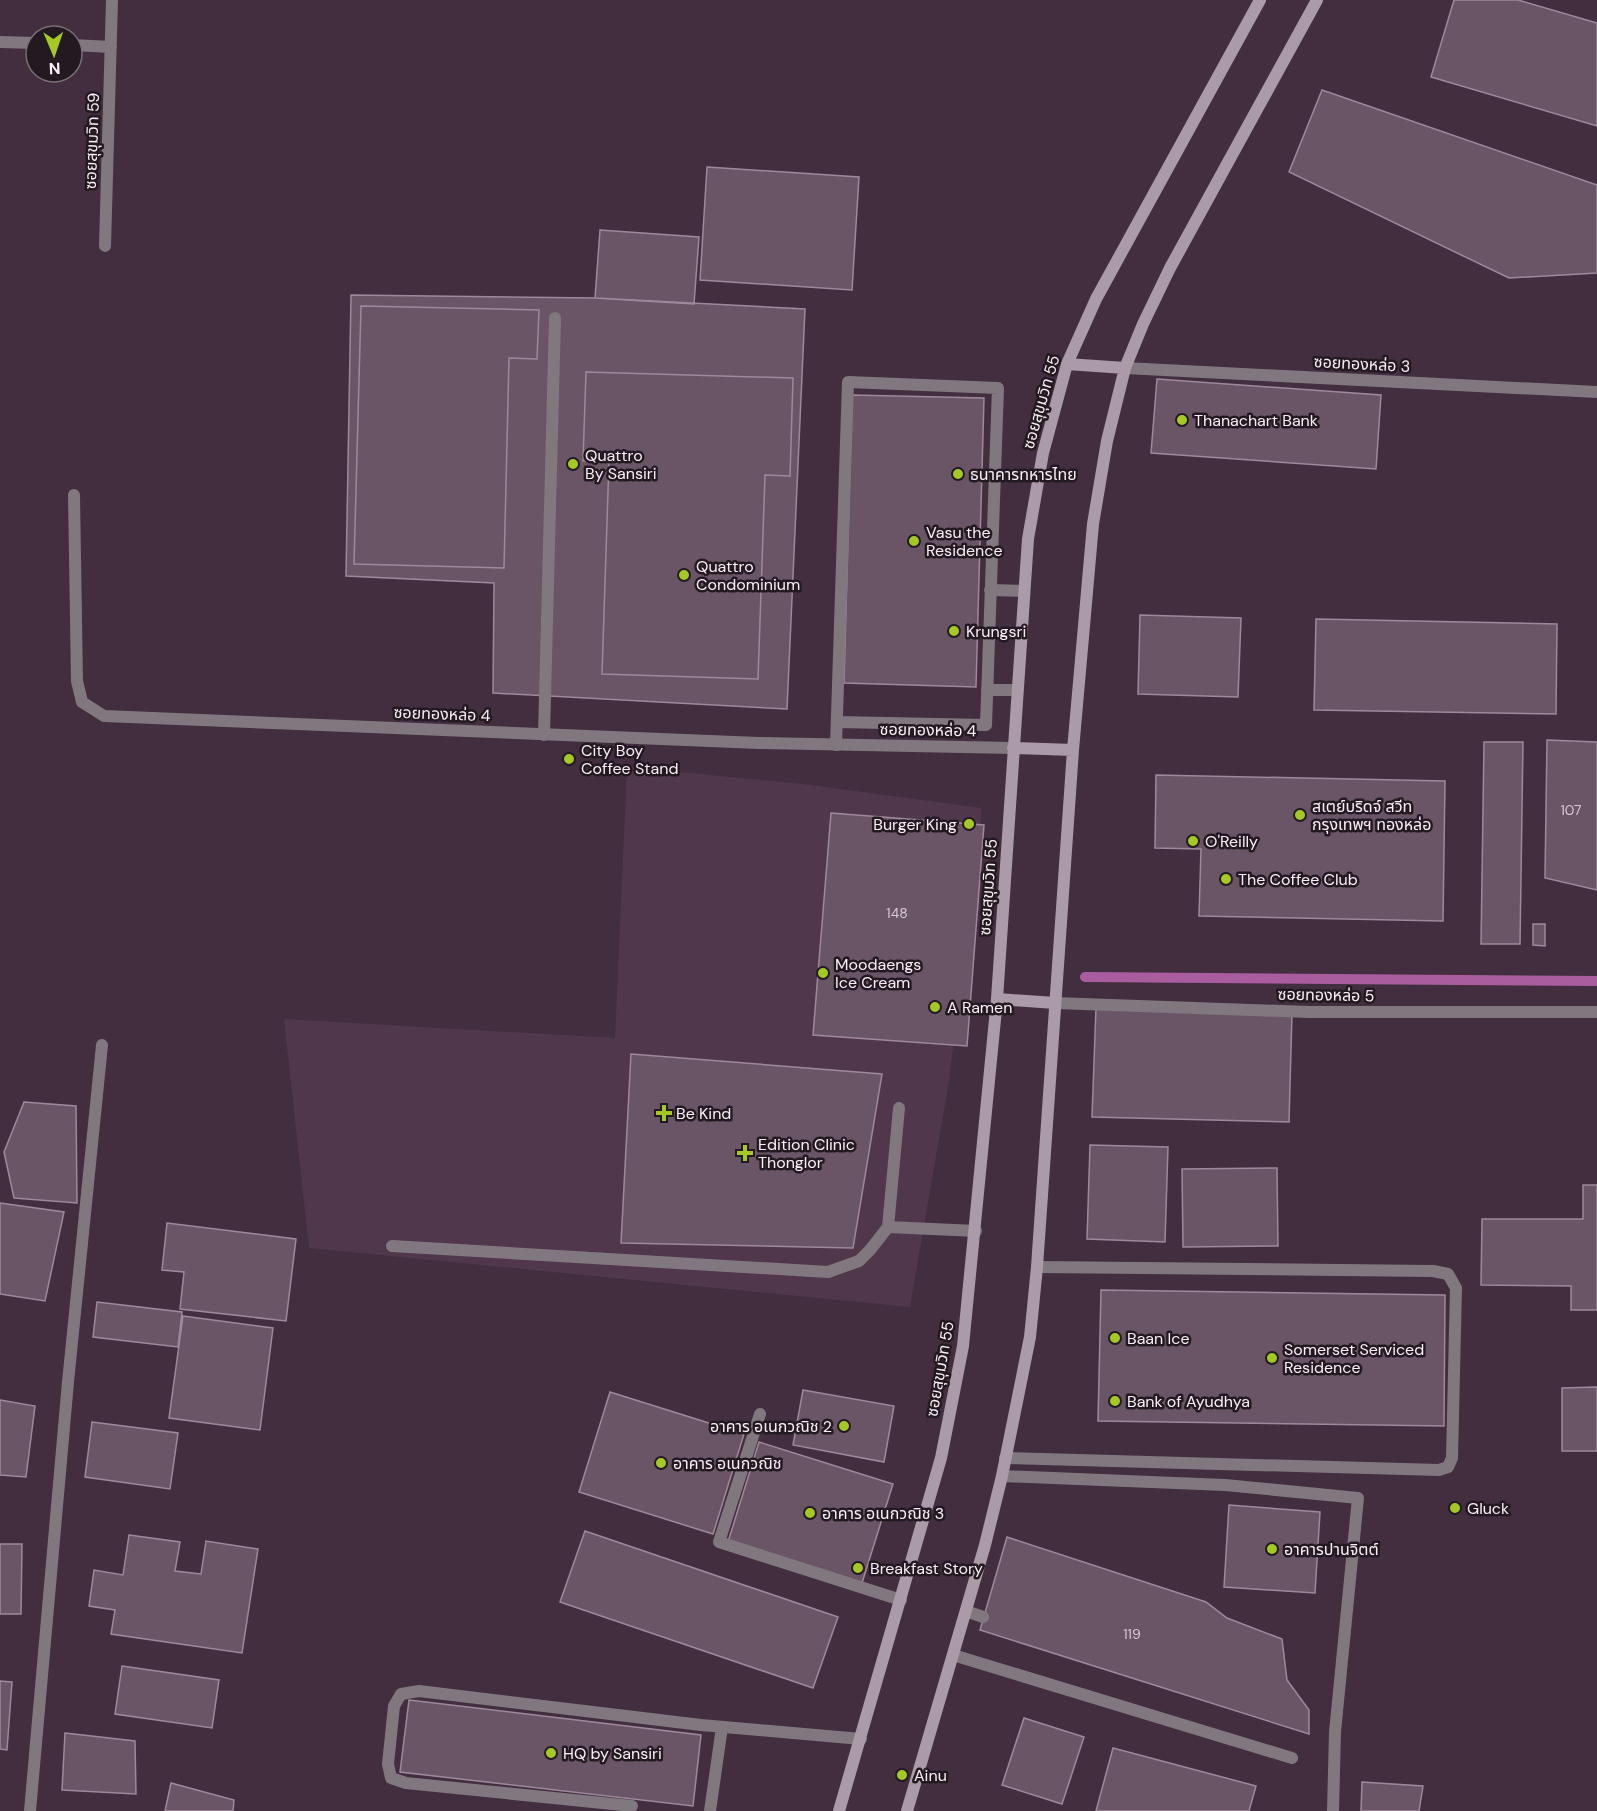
<svg xmlns="http://www.w3.org/2000/svg" width="1597" height="1811" viewBox="0 0 1597 1811" font-family="'DM Sans','Noto Sans Thai',sans-serif">
<rect width="100%" height="100%" fill="#422e3f"/>
<path fill="#50374c" d="M627 767 803 784 982 808 949 1081 910 1307 309 1248 284 1019 615 1038Z"/>
<g fill="none" stroke-linecap="round" stroke-linejoin="round">
<path stroke="#a95d9f" stroke-width="10" d="M1085 977 1597 981"/>
</g>
<path fill="#6a5566" stroke="#9f889b" stroke-width="1.5" d="M1454 0H1518L1597 23V126L1431 77Z
M1322 90 1597 185V273L1509 278 1289 172Z
M707 167 859 177 852 290 700 280Z
M600 230 699 237 694 304 595 298Z
M351 295 595 298 805 309 787 709 493 693 494 583 346 576Z
M361 306 539 310 537 359 509 358 504 568 354 564Z
M586 372 793 378 790 476 765 475 758 679 602 674 609 461H583Z
M1157 379 1381 395 1376 469 1151 453Z
M852 395 984 398 976 687 844 683Z
M1140 615 1241 618 1238 697 1138 694Z
M1316 619 1557 624 1556 714 1314 710Z
M1547 740 1597 742V890L1545 878Z
M1484 742H1523L1520 944H1481Z
M1156 775 1445 781 1443 921 1199 916 1201 849 1155 848Z
M831 813 984 825 967 1046 813 1035Z
M1533 924H1545V946L1533 945Z
M1096 1007 1292 1013 1289 1122 1092 1117Z
M631 1054 882 1074 853 1248 621 1243Z
M24 1102 76 1106 77 1203 14 1198 4 1152Z
M1090 1145 1168 1147 1165 1242 1087 1239Z
M1277 1168 1278 1246 1183 1247 1182 1169Z
M1583 1185H1597V1310H1571V1286L1481 1285 1482 1219H1583Z
M0 1203 64 1212 45 1301 0 1294Z
M167 1223 296 1239 286 1321 180 1309 184 1272 162 1270Z
M1101 1290 1445 1295 1444 1426 1098 1421Z
M97 1302 182 1312 178 1347 93 1337Z
M183 1316 273 1328 260 1430 169 1418Z
M1597 1387V1451H1562V1388Z
M803 1390 894 1406 884 1462 793 1445Z
M610 1392 744 1434 713 1534 579 1492Z
M0 1400 35 1406 26 1477 0 1475Z
M92 1422 178 1433 170 1489 85 1477Z
M759 1442 893 1484 862 1583 728 1542Z
M1229 1505 1320 1512 1315 1593 1224 1587Z
M585 1531 838 1617 813 1688 560 1602Z
M129 1535 180 1542 175 1571 201 1574 206 1541 258 1549 242 1653 111 1634 115 1610 89 1606 94 1570 123 1575Z
M1007 1537 1206 1602 1227 1618 1282 1639 1287 1680 1309 1710V1734L980 1630Z
M0 1544H22L21 1614H0Z
M122 1666 219 1680 212 1728 115 1714Z
M0 1681 12 1682 7 1750 0 1749Z
M409 1700 701 1735 693 1806 400 1772Z
M1024 1718 1084 1737 1062 1804 1002 1785Z
M65 1733 135 1741 136 1794 62 1790Z
M1113 1748 1256 1786 1249 1811H1096Z
M1362 1782 1423 1786 1419 1811H1361Z
M171 1783 234 1800 233 1811H165Z"/>
<g fill="none" stroke-linecap="round" stroke-linejoin="round">
<path stroke="#81777f" stroke-width="12" d="M990 590 1024 591
M987 690H1017
M544 735 555 318
M836 745 848 382 998 388 986 725 837 722
M888 1227 976 1231
M392 1246 828 1272 859 1261 870 1250 888 1227 899 1108
M760 1414 719 1542 901 1600
M1005 1458 1439 1470 1448 1467 1452 1458 1456 1288 1448 1274 1433 1271 1037 1267
M1002 1476 1225 1485 1358 1498 1335 1732
M966 1611 983 1617
M953 1655 1292 1758"/>
<path stroke="#81777f" stroke-width="12" d="M0 42 36 43
M72 45 111 47
M105 246 112 0
M1125 368 1597 392
M74 495 77 681 82 702 104 716 759 743 1013 748
M1055 1003 1309 1012H1597
M632 1806 406 1783 391 1778 388 1764 394 1706 401 1694 419 1691 701 1725 861 1739
M30 1811 68 1382 102 1045
M710 1811 722 1727
M1333 1811 1335 1732"/>
<path stroke="#ab9ba8" stroke-width="12" d="M1067 364 1125 368
M1013 748 1073 750
M997 999 1055 1003
M839 1811 941 1458 963 1346 997 999 1028 539 1043 453 1067 364 1096 299 1260 0
M907 1811 985 1545 1002 1476 1030 1337 1037 1267 1073 750 1093 524 1107 441 1125 368 1143 324 1170 268 1317 0"/>
</g>
<g fill="#a4c824" stroke="#231a21" stroke-width="2">
<circle cx="1182" cy="420" r="6"/>
<circle cx="573" cy="464" r="6"/>
<circle cx="958" cy="474" r="6"/>
<circle cx="914" cy="541" r="6"/>
<circle cx="684" cy="575" r="6"/>
<circle cx="954" cy="631" r="6"/>
<circle cx="569" cy="759" r="6"/>
<circle cx="1300" cy="815" r="6"/>
<circle cx="969" cy="824" r="6"/>
<circle cx="1193" cy="841" r="6"/>
<circle cx="1226" cy="879" r="6"/>
<circle cx="823" cy="973" r="6"/>
<circle cx="935" cy="1007" r="6"/>
<path d="M661 1104h6v6h6v6h-6v6h-6v-6h-6v-6h6z"/>
<path d="M742 1144h6v6h6v6h-6v6h-6v-6h-6v-6h6z"/>
<circle cx="1115" cy="1338" r="6"/>
<circle cx="1272" cy="1358" r="6"/>
<circle cx="1115" cy="1401" r="6"/>
<circle cx="844" cy="1426" r="6"/>
<circle cx="661" cy="1463" r="6"/>
<circle cx="1455" cy="1508" r="6"/>
<circle cx="810" cy="1513" r="6"/>
<circle cx="1272" cy="1549" r="6"/>
<circle cx="858" cy="1568" r="6"/>
<circle cx="551" cy="1753" r="6"/>
<circle cx="902" cy="1775" r="6"/>
</g>
<g text-anchor="middle" dominant-baseline="central" stroke-width="5" stroke-linejoin="round" paint-order="stroke">
<g font-size="14" fill="#d7c8d4">
<text x="1571" y="810">107</text>
<text x="897" y="913">148</text>
<text x="1132" y="1634">119</text>
</g>
<g font-size="16" fill="#fbeef8" stroke="#231a21">
<text transform="translate(92 141) rotate(-88)">ซอยสุขุมวิท 59</text>
<text transform="translate(1362 364) rotate(3)">ซอยทองหล่อ 3</text>
<text transform="translate(1041 402) rotate(-74)">ซอยสุขุมวิท 55</text>
<text transform="translate(442 714) rotate(2)">ซอยทองหล่อ 4</text>
<text transform="translate(928 730) rotate(1)">ซอยทองหล่อ 4</text>
<text transform="translate(988 887) rotate(-86)">ซอยสุขุมวิท 55</text>
<text transform="translate(1326 995) rotate(1)">ซอยทองหล่อ 5</text>
<text transform="translate(940 1369) rotate(-80)">ซอยสุขุมวิท 55</text>
</g>
<g font-size="16" fill="#fbeef8" stroke="#231a21" text-anchor="start">
<text x="1194" y="420">Thanachart Bank</text>
<text x="585" y="455">Quattro<tspan x="585" dy="18">By Sansiri</tspan></text>
<text x="970" y="474">ธนาคารทหารไทย</text>
<text x="926" y="532">Vasu the<tspan x="926" dy="18">Residence</tspan></text>
<text x="696" y="566">Quattro<tspan x="696" dy="18">Condominium</tspan></text>
<text x="966" y="631">Krungsri</text>
<text x="581" y="750">City Boy<tspan x="581" dy="18">Coffee Stand</tspan></text>
<text x="1312" y="806">สเตย์บริดจ์ สวีท<tspan x="1312" dy="18">กรุงเทพฯ ทองหล่อ</tspan></text>
<text x="957" y="824" text-anchor="end">Burger King</text>
<text x="1205" y="841">O'Reilly</text>
<text x="1238" y="879">The Coffee Club</text>
<text x="835" y="964">Moodaengs<tspan x="835" dy="18">Ice Cream</tspan></text>
<text x="947" y="1007">A Ramen</text>
<text x="676" y="1113">Be Kind</text>
<text x="758" y="1144">Edition Clinic<tspan x="758" dy="18">Thonglor</tspan></text>
<text x="1127" y="1338">Baan Ice</text>
<text x="1284" y="1349">Somerset Serviced<tspan x="1284" dy="18">Residence</tspan></text>
<text x="1127" y="1401">Bank of Ayudhya</text>
<text x="832" y="1426" text-anchor="end">อาคาร อเนกวณิช 2</text>
<text x="673" y="1463">อาคาร อเนกวณิช</text>
<text x="1467" y="1508">Gluck</text>
<text x="822" y="1513">อาคาร อเนกวณิช 3</text>
<text x="1284" y="1549">อาคารปานจิตต์</text>
<text x="870" y="1568">Breakfast Story</text>
<text x="563" y="1753">HQ by Sansiri</text>
<text x="914" y="1775">Ainu</text>
</g>
</g>
<g transform="translate(54 54) rotate(178)"><circle r="28" fill="#231a21" stroke="#796f77" stroke-width="1.5"/>
<path d="M0-4.5L10 22L0 15L-10 22Z" fill="#a4c824"/>
<text y="-9" font-size="16" font-weight="bold" text-anchor="middle" fill="#fbeef8">N</text>
</g>
</svg>
